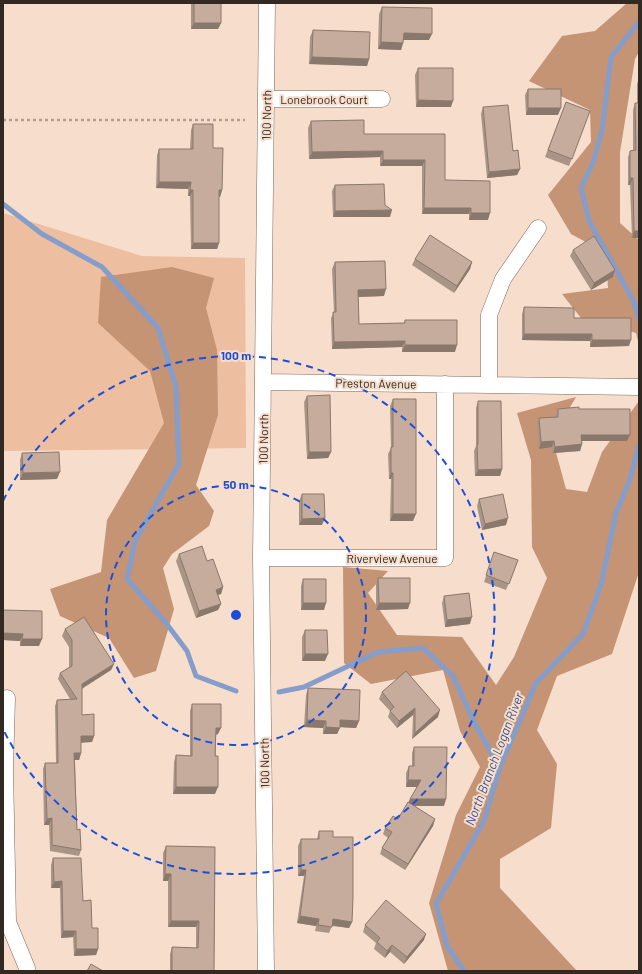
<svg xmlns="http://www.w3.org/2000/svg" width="642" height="974" viewBox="0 0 642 974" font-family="Barlow,sans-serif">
<rect width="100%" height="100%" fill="#f7ddcc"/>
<path fill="#edbe9f" d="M3 213 142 256 245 258 246 448 3 451Z"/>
<path fill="#c49475" d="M627 3H639V52L635 59 620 152V223L639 240V345L636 333 581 318 562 294 608 288 606 253 571 234 548 195 591 142 590 110 529 81 562 36 595 31Z
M172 267 214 278 206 308 217 350 218 415 196 485 214 511 209 526 172 554 163 568 174 609 156 671 134 678 109 638 60 616 50 589 101 572 107 520 164 423 150 371 98 323 101 277Z
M576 397 552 438 566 489 587 492 602 452 639 401V572L612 654 557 676 537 730 557 764 551 828 500 859V888L577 971H448L429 903 456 815 480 767 460 731 443 670 371 684 344 663 343 567 388 571 368 593 397 635 462 637 496 685 514 657 547 578 532 547 531 460 517 413Z"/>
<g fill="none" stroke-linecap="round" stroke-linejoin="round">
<path stroke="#849dca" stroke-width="5" d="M639 22 611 57 602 131 593 163 581 188 589 221 634 302 639 319
M3 204 42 234 102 267 158 328 176 387 179 464 135 541 127 579 166 623 187 651 196 676 236 691
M279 692 304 687 378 652 423 648 453 676 476 726 500 767
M464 971 447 946 436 904 484 821 500 767 536 683 583 634 601 585 616 513 629 482 639 445"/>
<defs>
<path id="street" d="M267 99H382
M263 382 639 387
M489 384V315L503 279 538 228
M261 558H445V384
M7 698 5 769 8 922 27 968
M266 971 261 558 267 3"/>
</defs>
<use href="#street" stroke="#7d6758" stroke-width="17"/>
<path stroke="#b29e91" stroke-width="2.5" stroke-dasharray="3 3" stroke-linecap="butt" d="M3 120H245"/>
<use href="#street" stroke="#fff" stroke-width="16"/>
</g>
<path fill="#a99486" d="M191 3H221V23L218 29H191Z
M382 7 429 40H403V43L401 50 378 49 379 14Z
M313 30 369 59 367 66 309 64 310 37Z
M418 68 451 107H416L415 75Z
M639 78V238H632L630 185H628V157L630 151 633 150V110L635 103H637V84Z
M528 89 558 115H526L525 95Z
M566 102 590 111 569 166 545 157Z
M483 107 520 169 517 175 487 178 481 114Z
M311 121 364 134H445V180L488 220H469V214H422V166H380V157L309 159 308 128Z
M193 124 213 148 222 190 220 197H219V243L217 249H191L190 196H188V189L156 188 157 155 159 149H190L191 130Z
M335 185 390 217H333L332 191Z
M573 250 613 277 591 290 570 256Z
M415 259 472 262 470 269 454 293 412 265Z
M335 262 384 296 358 297 359 324 404 323 405 320 455 352H402V347L332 349 331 318 334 312 332 269Z
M524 307 574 318 629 346 590 347V341L522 340V314Z
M307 396 331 452 328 458 307 459 304 402Z
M393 399 413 521H390L391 479H389L388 454 391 448 390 406Z
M478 401 502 469 500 476H475L474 451 476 446V408Z
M558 409H579L627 441H582V444L580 451 553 453 552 447 539 449 537 425 539 418 555 417Z
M22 453 57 479 20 480V460Z
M302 494 322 525H299V501Z
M479 499 506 525 482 530 477 506Z
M494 552 518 560 506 590 484 582Z
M179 554 207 561 223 587 221 594 218 595 221 604 218 610 196 618 176 561Z
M378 578 408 609 376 610V584Z
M303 579 324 610H301V586Z
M444 596 470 624 445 627 442 603Z
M3 610 39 646H20V641L3 640Z
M65 629 114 664 111 670 82 689V715L94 736 92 742H81V753L79 760H75L77 830 81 850 79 856 50 851 49 825H44L43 769 45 763H56L55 706 57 700 70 699 58 679 60 673 69 667V647L62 636Z
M305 630 325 661H302V637Z
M308 688 359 721 356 728 340 727 337 734H323V728L304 727 306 695Z
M382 692 438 717 412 739 413 715 397 728 388 717 390 711 379 699Z
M192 704 218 734 216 735 215 794H173L174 762 176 755 190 756V711Z
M414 747 444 806H413L435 819 433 826 405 870 380 854 382 848 388 838 383 834 385 828 398 819 408 803 417 787H406V773L409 766H412V753Z
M319 831 333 837 352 922 349 928 332 926 329 933 315 931 316 926 297 923 304 876H298V846L301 839H317Z
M166 846 215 847 214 971H170V954L172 947 196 948V927H168V881H163V853Z
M53 858 83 901 98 949 96 955 74 956 73 937 61 938 60 888H51V865Z
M365 925 424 940 404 964 390 952 385 958 374 949 376 943 363 932Z"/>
<path fill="#8a786d" d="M194 23H221L218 29H191Z
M404 33 432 34 429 40H401Z
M381 42 403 43 401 50 378 49Z
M312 57 369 59 367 66 309 64Z
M418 100 453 101 451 107H416Z
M528 108H561L558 115H526Z
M383 151 380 157 309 159 312 152Z
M383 160H425L422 166H380Z
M520 169 517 175 487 178 489 172Z
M630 178H633L630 185H628Z
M159 182H191L188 189 156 188Z
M190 190H193L190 196H188Z
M219 190H222L220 197H217Z
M424 208H471L469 214H422Z
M392 210 390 217H333L335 211Z
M471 213H490L488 220H469Z
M634 231H639V238H632Z
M193 243H219L217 249H191Z
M472 262 470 269 454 293 457 286Z
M615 270 613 277 591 290 594 283Z
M386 289 384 296 356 297 358 290Z
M524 334H592L590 341 522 340Z
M592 340H631L629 346 590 347Z
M405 341 402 347 332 349 334 342Z
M405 345H457L455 352H402Z
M581 435H630L627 441H579Z
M554 441 552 447 539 449 541 442Z
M582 444 580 451 553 453 555 447Z
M309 452H331L328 458 307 459Z
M502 469 500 476H475L478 470Z
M60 472 57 479 20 480 23 473Z
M391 473H393L391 479H389Z
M393 514H416L413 521H390Z
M325 518 322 525H299L302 519Z
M508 518 506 525 482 530 485 524Z
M223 587 221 594 213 596 216 590Z
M303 603H326L324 610H301Z
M379 603H410L408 609 376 610Z
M221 604 218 610 196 618 199 611Z
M472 617 470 624 445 627 447 620Z
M3 633 23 634 20 641 3 640Z
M22 639H42L39 646H20Z
M305 654H328L325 661H302Z
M114 664 111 670 79 690 82 684Z
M415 708 413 715 397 728 399 721Z
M440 710 438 717 412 739 415 733Z
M307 720 326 721 323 728 304 727Z
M340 720 359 721 356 728 338 727Z
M326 727 340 728 337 734H323Z
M216 728H221L218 734 213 735Z
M81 736H94L92 742 79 743Z
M74 753H81L79 760H72Z
M408 780H421L419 787H406Z
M176 787H218L215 794H173Z
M410 799H446L444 806H407Z
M52 818 49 825H44L47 819Z
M435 819 433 826 405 870 408 864Z
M301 870H306L304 876H298Z
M165 874H171L168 881H163Z
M62 881 60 888H51L54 882Z
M300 916 319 919 316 926 297 923Z
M333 919 352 922 349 928 330 925Z
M171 921H199L196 927H168Z
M63 931H76L73 937 61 938Z
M426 934 424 940 404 964 407 957Z
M392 945 390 952 385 958 387 951Z
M76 949H98L96 955 74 956Z"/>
<path fill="#c5ac9c" stroke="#8a786d" d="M194 3H221V23H194Z
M382 7 432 8V34L404 33 403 43 381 42Z
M313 30 370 32 369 59 312 57Z
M418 68H453V101L418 100Z
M528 89H561V108H528Z
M566 102 590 111 572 159 548 150Z
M635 103H639V231H634L633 178H630V151L636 150Z
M508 105 513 151 518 150 520 169 489 172 483 107Z
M364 120V134H445V180L490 181V213H471V208H424L425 160H383V151L312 152 311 121Z
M193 124H213V148H223L222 190H219V243H193V190H190L191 182H159V149H193Z
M384 184 385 205 392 210 335 211V185Z
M430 235 472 262 457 286 415 259Z
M594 236 615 270 594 283 573 250Z
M385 261 386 289 358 290 359 324 405 323V320H457V345H405V341L334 342 333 312H336L335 262Z
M524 307 574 308V318H631V340H592V334H524Z
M330 395 331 452H309L307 396Z
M393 399H416V514H393V473H391V447H393Z
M478 401H501L502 469 478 470 477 445 478 444Z
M579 407V409H630V435H581L582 444 555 447 554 441 541 442 539 418 558 417V409Z
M59 452 60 472 23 473 22 453Z
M302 494H324L325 518 302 519Z
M503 494 508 518 485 524 479 499Z
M202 546 207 561 213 559 223 587 216 590 221 604 199 611 179 554Z
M494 552 518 560 509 584 486 575Z
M378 578H410V603H379Z
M303 579H326V603H303Z
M469 593 472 617 447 620 444 596Z
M3 610 42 611V639H22L23 634 3 633Z
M84 617 114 664 82 684V715L94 714V736H81V753H74L77 830 80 829 81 850 52 845V818L47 819 45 763H58L57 700 77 699 60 673 72 666V640L65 629Z
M305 630H327L328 654H305Z
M406 671 440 710 415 733V708L399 721 390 711 394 707 382 692Z
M308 688 360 690 359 721 340 720V728L326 727V721L307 720Z
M192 704H221V728H216L215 756H218V787H176V755L192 756Z
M414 747H447L446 799H410L421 780H408L409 766H414Z
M408 802 435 819 408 864 382 848 392 832 385 828 393 816 398 819Z
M319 831H333V837H353V897L352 922 333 919 332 927 318 925 319 919 300 916 306 870H301V839H319Z
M166 846 215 847 214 971H172V947L198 948 199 921H171V874H165Z
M53 858H81L83 901 91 900 92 928H98V949H76V931H63L62 881 54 882Z
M386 900 426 934 407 957 392 945 387 951 377 942 380 938 365 925Z
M91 964 103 971H87Z"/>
<g fill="none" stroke="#1d4ed8" stroke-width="2" stroke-dasharray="7 5">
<circle cx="236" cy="615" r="130"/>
<path d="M3 501A259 259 0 1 1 3 729"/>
</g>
<g text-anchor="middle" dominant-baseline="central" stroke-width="4" stroke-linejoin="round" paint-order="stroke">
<g font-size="12" fill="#332923" stroke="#f7ddcc">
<text x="324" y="99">Lonebrook Court</text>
<text transform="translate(266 115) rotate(-89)">100 North</text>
<text transform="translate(376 383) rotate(1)">Preston Avenue</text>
<text transform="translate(263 439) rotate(-89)">100 North</text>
<text x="392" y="558">Riverview Avenue</text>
<text transform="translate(264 763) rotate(-91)">100 North</text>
</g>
<g font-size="13" font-style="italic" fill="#35548f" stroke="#f7ddcc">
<text transform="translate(494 759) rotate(-69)">North Branch Logan River</text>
</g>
</g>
<circle cx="236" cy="615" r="6" fill="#1d4ed8" stroke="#f7ddcc" stroke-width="2"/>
<g font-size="12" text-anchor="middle" font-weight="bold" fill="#1d4ed8" stroke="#f7ddcc" stroke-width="4" stroke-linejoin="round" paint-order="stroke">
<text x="236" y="360">100 m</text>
<text x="236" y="489">50 m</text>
</g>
<rect width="642" height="974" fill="none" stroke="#332923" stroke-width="8"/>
</svg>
